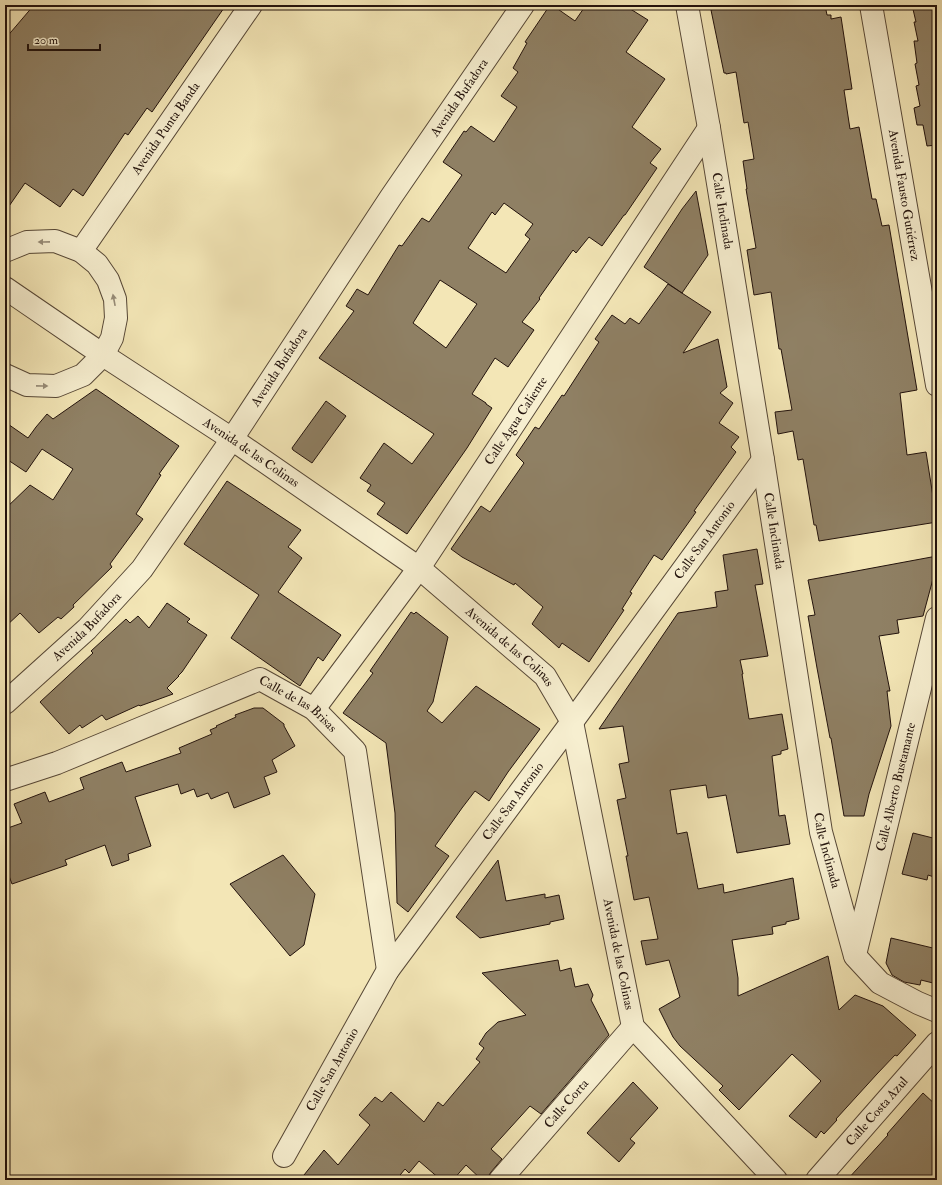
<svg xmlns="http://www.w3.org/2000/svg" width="942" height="1185" viewBox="0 0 942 1185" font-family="'IM FELL Double Pica',serif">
<rect width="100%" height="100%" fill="#f3e6b6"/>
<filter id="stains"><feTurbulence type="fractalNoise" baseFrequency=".005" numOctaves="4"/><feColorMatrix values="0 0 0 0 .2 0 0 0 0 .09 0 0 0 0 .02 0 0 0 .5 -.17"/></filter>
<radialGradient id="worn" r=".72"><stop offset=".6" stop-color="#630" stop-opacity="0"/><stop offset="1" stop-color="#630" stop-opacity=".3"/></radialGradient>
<path fill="#8f8064" stroke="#22120c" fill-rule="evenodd" d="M34 5H226L152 112 147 108 128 135 125 133 83 196 73 189 60 207 25 183 5 212V39Z
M550 5H552L575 21 586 5H624L648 20 626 52 665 79 632 127 661 149 650 163 657 168 625 215H624L602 246 589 237 576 253 573 250 539 298 540 299 522 322 534 330 508 367 495 358 472 394 486 403V404L492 408 467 448 407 534 377 514 385 503 367 491 371 485 360 478 384 443 412 464 434 434 319 358 354 311 346 306 357 289 368 295 399 245 402 246 422 218 429 222 462 175 443 162 464 131 466 132 471 126 494 142 517 107 501 96 518 72 513 68 527 43 525 42ZM504 203 533 224 525 235 530 239 506 273 468 248 492 212 495 215ZM440 280 477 304 446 348 413 323Z
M714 5H825L827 15H831V19L841 17 852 89 844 90 850 129 859 127 872 199H876L882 226 889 225 917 390 900 393 907 455 926 452 937 522 819 541 816 525H814L803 459 798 460 793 431 778 434 775 412 792 410 781 349H779L771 292 754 295 747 250 756 248 746 189H747L743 161 754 159 748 122 744 123 736 72 726 74V73H724L711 10 715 9Z
M912 5H937V145L927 146 923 125H917L914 108 920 106 916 86 919 85 915 64 917 63 914 41H918L914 22H916Z
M696 191 708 255 682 293 644 267 682 209Z
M668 284 711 312 683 353 718 339 727 387 720 393 733 403 719 423 739 437 731 447 736 452 694 511 696 512 662 560 654 555 630 592 632 593 622 609 624 610 589 662 562 643 559 648 532 624 543 607 515 583 514 585 462 557 451 549 481 506 490 512 524 463 516 455 535 427 539 429 562 395 564 396 597 345 599 342 595 339 612 315 625 324 630 318 639 324Z
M96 389 179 446 159 474 161 475 136 514 143 519 110 564 112 567 73 605 74 607 61 619 58 617 39 633 20 613 5 627V509L30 485 53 500 73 469 42 449 26 472 5 458V422L28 438 36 427 47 414 53 419Z
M326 401 346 416 312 463 293 450 292 448Z
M227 481 301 530 288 547 302 558 278 592 341 635 323 661 318 657 300 686 231 638 259 595 184 544Z
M757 549 763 584 755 585 768 656 740 660 743 674H742L749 719 782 714 788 749 781 751V754L772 756 779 816 785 815 790 844 737 853 726 795 708 798 706 785 670 790 677 834 687 832 698 889 723 884 724 893 793 878 799 919 786 922V924L772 927 773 934 732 940 738 978V996L828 956 839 1010 855 995 883 1006 916 1035 897 1056 895 1055 877 1074 836 1119 837 1120 824 1134 821 1131 816 1138 789 1116 821 1081 792 1054 739 1110 719 1090 723 1086 680 1046 673 1037 659 1009 680 997 669 960 646 965 641 941 658 939 649 897 634 900 626 856H628L617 800 626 798 619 764 629 762 623 726 599 729 678 613 717 607 715 592 728 590 723 555Z
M937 556V564L923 616 897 620 899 633 879 636 890 691H887L891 726 869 794 864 816H844L831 738H830L817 668 808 616 815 615 808 580Z
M167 603 190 619 187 622 207 635 182 672 178 676H179L167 688 173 694 140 706 139 705 106 720 102 715 82 728 80 725 69 734 40 702 93 653 91 651 126 619 130 623 138 616 149 628Z
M411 612 414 614 416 612 448 637 433 702 427 711 442 723 476 686 540 729 508 772 489 801 475 791 462 808 435 846 449 856 408 912 397 903 395 813 386 743 343 713 373 673 370 671Z
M254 708H263L284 724V726L295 746 272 760 277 772 264 777 270 794 234 808 228 792 211 799 208 793 197 797 194 789 181 794 178 784 135 797 151 846 128 854 129 860 112 866 105 845 65 860 67 865 12 884 5 865V829L22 823 14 804 45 792 49 802 84 789 80 778 122 762 126 772 181 753 179 748 212 734 210 730 217 727 216 726 236 717 235 715Z
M913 833 937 839V878L928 875 927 880 902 874Z
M283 855 315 894 304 945 290 956 230 884Z
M498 860 506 901 545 894V898L559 895 564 919 550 922V924L480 938 456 917Z
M891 938 937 949V984L921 980 920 985 904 982 892 975 886 963Z
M558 960 560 971 571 968 575 987 588 984 593 995 591 1000 609 1035 541 1114 530 1106 491 1149 502 1159 491 1172 486 1180H482L466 1165 453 1180H441L419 1161 409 1173 405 1169 396 1180H300L324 1150 338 1165 370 1125 359 1115 375 1097 382 1102 391 1092 424 1122 438 1102 443 1106 480 1062 476 1059 484 1048 479 1044 486 1033 498 1022 526 1015 482 973Z
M633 1082 658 1108 630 1139 635 1143 619 1162 587 1133Z
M923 1093 937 1106V1180H847L888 1135 887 1134Z"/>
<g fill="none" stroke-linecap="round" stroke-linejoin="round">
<defs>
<g id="minor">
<path id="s1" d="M687 5 709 128 763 460 821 832 855 956 880 983 918 1003 937 1011"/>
<path id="s2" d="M871 5 937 385"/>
<path d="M5 251 27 242 55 241 81 251 97 264 108 280 115 299 116 318 112 338 103 355 83 375 56 386 27 385 5 375"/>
<path id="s3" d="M81 251 251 5"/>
<path id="s4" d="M5 288 103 355 232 439 419 568 545 676 572 722 633 1027 776 1180"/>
<path id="s5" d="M5 703 87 629 142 569 232 439 391 197 523 5"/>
<path id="s6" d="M314 709 419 568 709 128"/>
<path id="s7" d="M5 780 57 763 260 679 314 709 355 751 388 970"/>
<path id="s8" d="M855 955 937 618"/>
<path id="s9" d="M284 1156 388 970 572 722 763 460"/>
<path id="s10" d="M500 1180 633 1027"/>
<path id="s11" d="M817 1180 937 1043"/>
</g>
</defs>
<use href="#minor" stroke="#564736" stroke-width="24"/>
<use href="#minor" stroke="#f7efd0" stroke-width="22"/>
</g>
<defs><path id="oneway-solid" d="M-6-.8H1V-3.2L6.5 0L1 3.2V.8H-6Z"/></defs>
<g fill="#978c78">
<use href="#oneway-solid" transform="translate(44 242) rotate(179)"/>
<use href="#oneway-solid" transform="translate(114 300) rotate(-101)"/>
<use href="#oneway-solid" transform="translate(42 386) rotate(1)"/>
</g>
<g text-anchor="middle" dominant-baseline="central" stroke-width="3" stroke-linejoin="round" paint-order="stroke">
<g font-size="13" fill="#22120c" stroke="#f7efd0">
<text stroke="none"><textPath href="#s5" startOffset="760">Avenida Bufadora</textPath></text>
<text stroke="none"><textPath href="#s3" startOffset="149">Avenida Punta Banda</textPath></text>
<text stroke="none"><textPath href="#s2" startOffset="193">Avenida Fausto Gutiérrez</textPath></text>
<text stroke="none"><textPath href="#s1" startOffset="209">Calle Inclinada</textPath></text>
<text stroke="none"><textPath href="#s5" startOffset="436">Avenida Bufadora</textPath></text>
<text stroke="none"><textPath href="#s6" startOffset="352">Calle Agua Caliente</textPath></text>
<text stroke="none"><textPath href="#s4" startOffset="296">Avenida de las Colinas</textPath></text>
<text stroke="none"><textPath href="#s1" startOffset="533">Calle Inclinada</textPath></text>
<text stroke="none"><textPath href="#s9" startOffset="747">Calle San Antonio</textPath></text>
<text stroke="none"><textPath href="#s5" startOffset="112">Avenida Bufadora</textPath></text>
<text stroke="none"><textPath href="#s4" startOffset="620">Avenida de las Colinas</textPath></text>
<text stroke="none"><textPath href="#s7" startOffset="320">Calle de las Brisas</textPath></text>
<text stroke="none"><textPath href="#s8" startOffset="173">Calle Alberto Bustamante</textPath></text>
<text stroke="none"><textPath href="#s9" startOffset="423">Calle San Antonio</textPath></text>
<text stroke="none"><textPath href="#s1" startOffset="857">Calle Inclinada</textPath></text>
<text stroke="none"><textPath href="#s4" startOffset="956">Avenida de las Colinas</textPath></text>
<text stroke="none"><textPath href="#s9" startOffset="99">Calle San Antonio</textPath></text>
<text stroke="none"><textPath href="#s10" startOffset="101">Calle Corta</textPath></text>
<text stroke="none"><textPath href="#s11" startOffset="91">Calle Costa Azul</textPath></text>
</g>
</g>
<rect width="942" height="1185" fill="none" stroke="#f3e6b6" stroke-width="20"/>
<rect x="6" y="6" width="930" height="1173" fill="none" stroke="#22120c" stroke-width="2"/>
<rect x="10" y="10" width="922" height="1165" fill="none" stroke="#22120c"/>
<path d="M28 44v6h72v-6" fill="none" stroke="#22120c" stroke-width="2"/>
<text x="34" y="44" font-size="12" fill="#22120c" stroke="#f7efd0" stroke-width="3" paint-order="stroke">20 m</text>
<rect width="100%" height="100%" filter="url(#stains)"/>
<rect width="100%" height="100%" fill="url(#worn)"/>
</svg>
